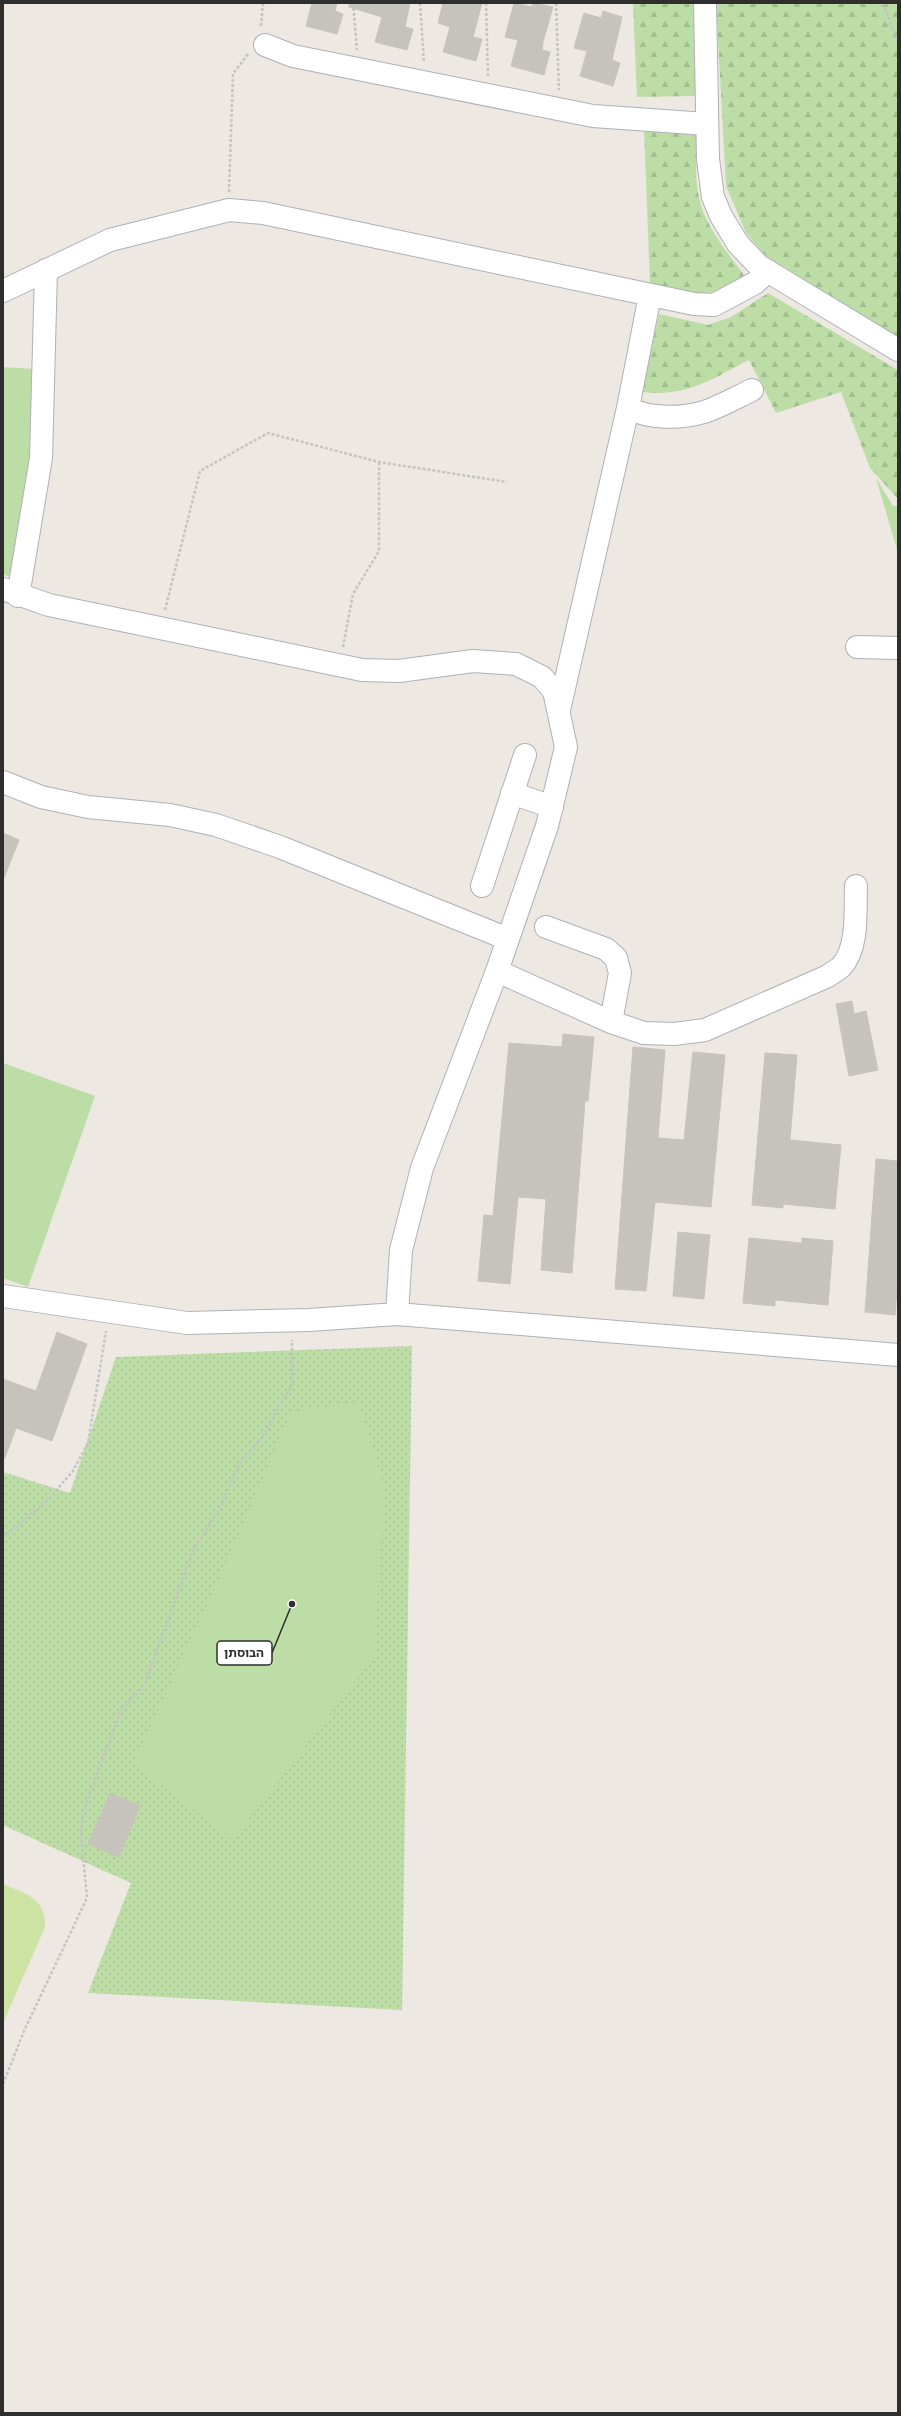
<svg xmlns="http://www.w3.org/2000/svg" width="901" height="2416" viewBox="0 0 901 2416" font-family="Barlow,'Noto Sans Hebrew',sans-serif">
<defs>
<pattern id="grass-dots" width="8" height="8" patternUnits="userSpaceOnUse"><rect width="8" height="8" fill="#bcdda5"/><path d="M2 2h.1M6 6h.1" fill="none" stroke="#a2be8e" stroke-width="1.8" stroke-linecap="round"/></pattern>
<pattern id="forest-firs" width="22" height="20" patternUnits="userSpaceOnUse"><rect width="22" height="20" fill="#bcdda5"/><path d="M5 1l3.5 6h-7zM16 11l3.5 6h-7z" fill="#a2be8e"/></pattern>
</defs>
<rect width="100%" height="100%" fill="#ede8e2"/>
<path fill="url(#grass-dots)" d="M412 1346 402 2010 88 1993 131 1883 3 1825V1472L70 1493 116 1357Z"/>
<path fill="url(#forest-firs)" d="M633 3H698L695 96 637 97Z
M716 3H898V337L766 256 746 233 726 186Z
M644 128 698 135C697 156 694 177 699 197 704 225 728 253 744 275L729 288 705 294 650 284Z
M768 293 898 370V499L870 468 841 392 776 413 749 360C710 380 687 397 642 392L659 314 708 325 731 317Z"/>
<path fill="#bcdda5" d="M3 367 35 369 34 433 14 579 3 574Z
M876 478 893 506H898V553Z
M3 1063 95 1096 28 1287 3 1278Z
M358 1402 385 1488 374 1657 233 1840 133 1764 231 1552 291 1412Z"/>
<path fill="#cce3a3" d="M3 1884C26 1894 46 1898 45 1927L3 2023Z"/>
<path fill="#c6c3bd" stroke="#c9c3bc" d="M312 3H337L335 11 343 14 337 34 306 26Z
M349 3H410L405 27 413 29 407 50 375 42 382 17 349 7Z
M443 3H482L473 37 482 39 476 61 443 52 450 27 438 23Z
M514 3 532 7 533 3 553 7 543 42 542 50 550 52 544 75 511 66 518 40 505 37Z
M603 11 622 17 612 60 620 63 613 86 580 76 587 51 574 48 584 13 601 18Z
M3 833 19 840 4 878H3Z
M852 1001 854 1014 866 1011 878 1070 849 1076 836 1004Z
M563 1034 594 1037 588 1101H585L572 1273 541 1270 546 1199 518 1197 510 1284 478 1281 484 1215 493 1216 509 1043 562 1047Z
M633 1047 665 1050 658 1138 684 1140 693 1052 725 1055 711 1207 655 1202 646 1291 615 1289Z
M765 1053 797 1055 790 1140 841 1145 835 1209 783 1204V1208L752 1205Z
M876 1159 898 1161V1280L895 1315 865 1312Z
M678 1232 710 1235 704 1299 673 1296Z
M749 1238 802 1243V1238L833 1241 828 1305 775 1300V1306L743 1303Z
M57 1332 87 1344 52 1441 16 1428 5 1458H3V1379L36 1391Z
M110 1793 140 1806 119 1857 88 1844Z"/>
<g fill="none" stroke-linecap="round" stroke-linejoin="round">
<defs>
<path id="minor" d="M705 3 708 159 713 197 721 216 738 244 759 266 898 350
M265 45 293 56 593 116 707 124
M3 291 110 240 229 210 263 213 694 304 714 305 755 283 768 271
M650 295 628 408C650 419 680 419 704 412 720 407 737 397 752 390
M3 589 49 605 362 670 399 671 473 661 516 664 542 677 554 691 566 747 547 826 497 971 422 1168 401 1250 397 1314
M18 596 41 458 46 270
M857 647 898 648
M559 710 628 408
M3 782 41 797 88 807 170 815 216 825 280 847 508 939
M512 793 552 807
M482 886 525 755
M546 927 606 949 616 958 620 973 611 1022
M497 971 611 1022 644 1033 674 1034 705 1030 828 976C832 973 837 970 841 967 859 948 855 910 856 886
M3 1296 187 1323 309 1320 397 1314 898 1355"/>
</defs>
<use href="#minor" stroke="#aeb1b8" stroke-width="24"/>
<path stroke="#c4c4c4" stroke-width="2.5" stroke-dasharray="3 2" stroke-linecap="butt" d="M353 3 357 50
M420 3 424 62
M486 3 488 76
M556 3 559 90
M883 3 898 42
M261 26 263 3
M229 192 233 74 248 54
M165 610 200 471 268 433 379 462 507 482
M343 647 353 594 379 551V462
M3 1537 46 1502 73 1471 88 1443 106 1331
M3 2084 24 2031 87 1898 81 1834 84 1809 121 1710 145 1684 192 1553 221 1506 239 1464 267 1431 279 1405 292 1386V1340"/>
<use href="#minor" stroke="#fff" stroke-width="22"/>
</g>
<path fill="none" stroke="#2e2e2e" stroke-width="1.5" d="M292 1604L272 1653"/>
<circle fill="#2e2e2e" stroke="#fff" stroke-width="1.5" cx="292" cy="1604" r="4"/>
<rect fill="#fff" stroke="#2e2e2e" stroke-width="1.5" x="217" y="1641" width="55" height="24" rx="4"/>
<g font-size="12" text-anchor="middle" font-weight="bold" fill="#2e2e2e">
<text x="244" y="1657">הבוסתן</text>
</g>
<rect width="901" height="2416" fill="none" stroke="#2e2e2e" stroke-width="8"/>
</svg>
